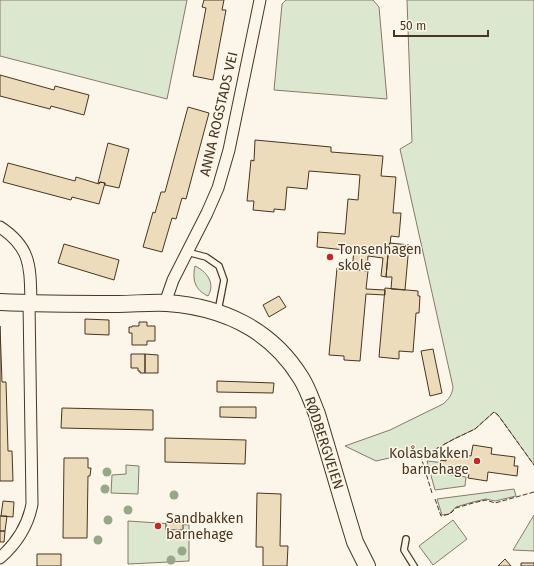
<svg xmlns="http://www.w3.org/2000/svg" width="534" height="566" viewBox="0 0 534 566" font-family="'Fira Sans',sans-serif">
<rect width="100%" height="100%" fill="#fbf6e9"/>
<path fill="#dce7d0" stroke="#887966" d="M0 0H187L167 99 0 56Z
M286 0H373L379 7 387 99 274 90 282 4Z
M407 0H534V465L498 415 494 412 475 429 454 439 421 457 407 454 376 461 345 446 390 430 443 404C449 399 452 395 453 387L400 149 412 142Z
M195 266C206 271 216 283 208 296 195 290 192 280 195 266Z
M427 461 445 463 444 474 466 477 465 486 435 490Z
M126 465 139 466 138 494 111 493 112 475 126 474Z
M514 489 516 496 495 501 486 499 473 502 456 507 449 514 442 515 437 499Z
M534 515V551L513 550Z
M453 520 467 539 433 565 419 546Z
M128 521 189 525V561L128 564Z"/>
<path fill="#ecdcbc" stroke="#4a3520" d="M204 0H224L222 10H226L213 80 193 76 206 8 202 7Z
M0 75 54 90 55 86 89 95 84 115 51 106 50 109 0 96Z
M188 107 209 113 186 199 182 198 176 219 172 218 162 252 143 247 153 212 155 213 161 192H165Z
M255 140 331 147V152L383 156 381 176 396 177 393 213H401L399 237 391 236 390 244H389L386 277 381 276 383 258 368 256 367 270 352 269 354 251 317 247 318 232 345 234 348 199 358 200 360 175 309 171 307 189 287 187 285 210 274 209V212L253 210 254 201H247L251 160 254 161Z
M108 143 129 149 119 188 105 185V183L100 182 99 183H98Z
M8 163 75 181 76 177 99 184 100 182 105 183 99 204 72 197 71 200 3 182Z
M390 243 409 245 405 290 391 289 392 277H386L389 244Z
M64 244 119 260 114 280 58 263Z
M337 268 368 271 366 289 385 290V295L366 294 360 361 344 360V356L329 355Z
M385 288 418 291V296H420L419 313H416L413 352 399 351V359L379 357Z
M279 296 286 307 269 317 263 305Z
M85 319 109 320V335L85 334Z
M139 322H147V326H155V341H147V345H132V333H129V327H132V326H139Z
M0 326 2 382H6L8 451H12L13 481H0Z
M433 349 442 393 430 396 421 351Z
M131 354H145V373H140V371H138V368H131Z
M145 354 158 355V373H145Z
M217 381 274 383 273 393 217 392Z
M220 407H256V418L220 417Z
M62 408 153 410V430L61 428Z
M165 438 246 440 245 464 165 462Z
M473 445 492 448 491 454 515 457 514 466H518L517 476 488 472 487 481 468 478 469 474 440 470 441 460 446 461 447 452 471 456Z
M64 458H88V468H91L90 476H88L87 538H63Z
M257 493 281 494 280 546H288L287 566H263V547H256Z
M3 501 14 502 13 517 1 516Z
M0 516H7L5 531H0Z
M166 523H183V530H166Z
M0 531H5L4 542H0Z
M37 554H61V566H37Z
M505 559 511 566H498Z
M521 563H534V566H521Z"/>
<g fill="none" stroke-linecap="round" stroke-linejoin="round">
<defs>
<path id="lane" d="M187 252 206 257 219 266 224 280 218 311
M406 539 404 550 414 566"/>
<path id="street" d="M0 227C32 248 30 268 31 303
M165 303 173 280 207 213 218 188 229 150 260 0
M0 558C17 543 28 526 32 504L29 303"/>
<path id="secondary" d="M0 302C39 304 79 304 118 304 134 304 151 302 167 303 222 307 271 329 301 378 308 389 312 402 317 414L348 519 355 542 367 566"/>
</defs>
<use href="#lane" stroke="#4a3520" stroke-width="8"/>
<use href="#street" stroke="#4a3520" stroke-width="13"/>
<use href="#secondary" stroke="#4a3520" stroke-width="18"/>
<use href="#lane" stroke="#fbf6e9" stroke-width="5.5"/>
<use href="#street" stroke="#fbf6e9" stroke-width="11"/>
<use href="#secondary" stroke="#fbf6e9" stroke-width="16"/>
<path stroke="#4a3520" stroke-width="1" stroke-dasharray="5 2" stroke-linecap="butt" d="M432 493 421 457 454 439 475 429 494 412 498 415 534 465
M435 499 441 516 450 514 456 508 473 503 486 500 495 503 534 492"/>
</g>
<g fill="#96a887">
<circle cx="107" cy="472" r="4.5"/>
<circle cx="105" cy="489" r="4.5"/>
<circle cx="174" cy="495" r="4.5"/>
<circle cx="128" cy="510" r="4.5"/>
<circle cx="108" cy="520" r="4.5"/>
<circle cx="176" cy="534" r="4.5"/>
<circle cx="98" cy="540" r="4.5"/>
<circle cx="182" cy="551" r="4.5"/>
<circle cx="171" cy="560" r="4.5"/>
</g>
<g fill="#c62828" stroke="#fbf6e9" stroke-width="1.5">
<circle cx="330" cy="257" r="4"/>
<circle cx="477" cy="461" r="4"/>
<circle cx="158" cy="526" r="4"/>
</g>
<g text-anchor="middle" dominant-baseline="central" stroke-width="3" stroke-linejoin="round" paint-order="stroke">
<g font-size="14" fill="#4a3520" stroke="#fbf6e9">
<text transform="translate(219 114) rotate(-77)">ANNA ROGSTADS VEI</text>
<text transform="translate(324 443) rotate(72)">RØDBERGVEIEN</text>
</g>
<g font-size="14" fill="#4a3520" stroke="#fbf6e9" text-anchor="start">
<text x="338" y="249">Tonsenhagen<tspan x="338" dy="16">skole</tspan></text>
<text x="469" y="453" text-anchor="end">Kolåsbakken<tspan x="469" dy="16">barnehage</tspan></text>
<text x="166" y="518">Sandbakken<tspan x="166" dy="16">barnehage</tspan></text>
</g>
</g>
<path d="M394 30v6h94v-6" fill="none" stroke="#4a3520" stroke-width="2"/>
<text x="400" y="30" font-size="12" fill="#4a3520" stroke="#fbf6e9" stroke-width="3" paint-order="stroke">50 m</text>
</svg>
